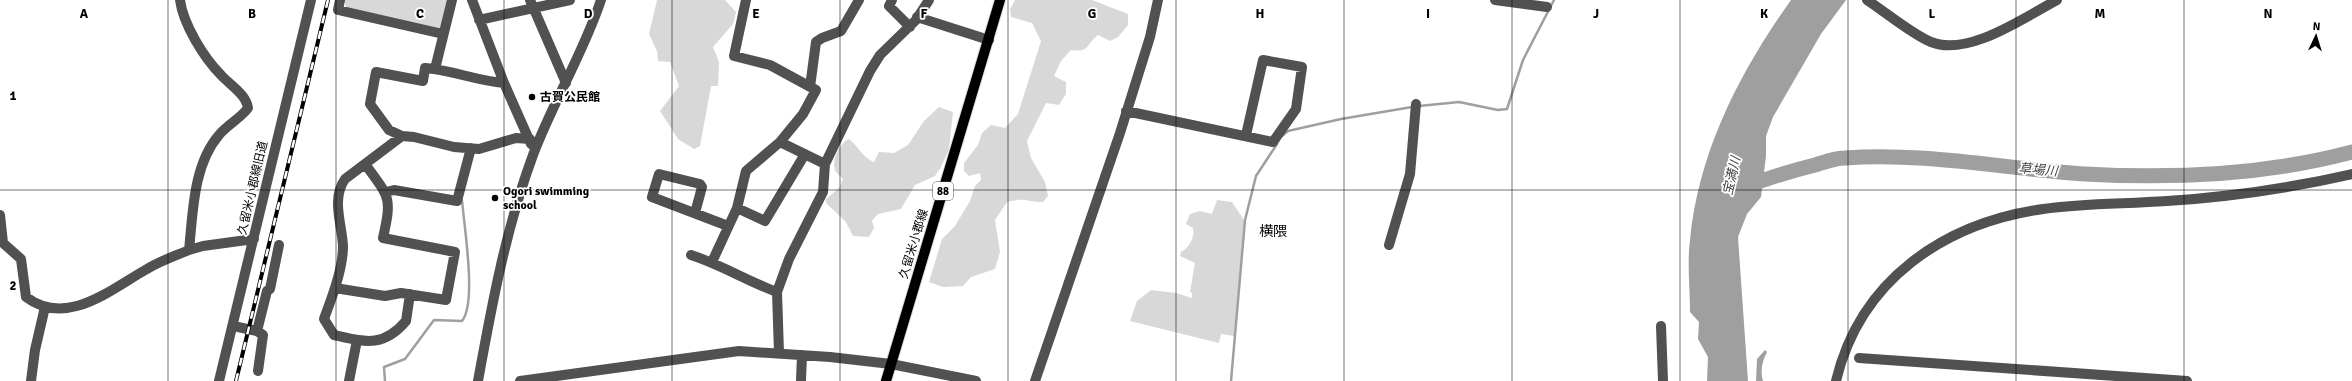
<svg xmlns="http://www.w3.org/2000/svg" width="2352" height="381" viewBox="0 0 2352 381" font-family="Signika,'Noto Sans JP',sans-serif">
<rect width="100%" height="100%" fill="#fff"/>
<path fill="#d8d8d8" d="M344 0H447L441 27 436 30 346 8Z
M657 0H725L736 12 733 24 713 47 719 62 718 86H711L700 146 694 149 678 139 660 111 679 86 670 62 658 61 657 51 649 34Z
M1015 0H1092L1128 14V25L1118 37 1110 41 1098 35C1086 44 1090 53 1071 50L1061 61 1054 76 1066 82V94L1059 105 1046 103 1027 141 1031 158 1045 182 1048 196 1043 202C1026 202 1025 197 1007 202L995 220 1000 252 995 269 971 277 963 286 943 287 929 282 942 239 955 226 970 201 975 186 981 180 980 173 969 176 964 171V163L978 145 982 133 991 125 1005 128 1018 114 1041 41 1032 23 1011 17 1010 9Z
M939 107 953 112 949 149 941 167 935 176 915 185 901 209 878 214 872 221 874 228 869 237 853 236 846 222 826 203V199L839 188 843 179C841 177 838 174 836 172 830 162 839 143 849 139 859 147 862 157 874 162L879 152 894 153 908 145 924 121Z
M1217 200 1232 202 1244 220 1234 336 1221 334 1219 343 1130 321 1137 301 1151 290 1176 293 1192 298V293L1190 292 1195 263 1180 256 1181 252C1189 248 1195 237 1193 228L1186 224 1190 214 1200 211 1212 214Z"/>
<path fill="#9f9f9f" d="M1791 0H1846L1821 34 1773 117 1766 136V156L1761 197 1747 214 1738 237 1748 381H1707L1708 357 1698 339 1699 322 1690 312C1690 289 1687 263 1690 240 1699 150 1740 72 1791 0Z
M1765 350 1767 352C1762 362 1760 370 1763 381H1756L1757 359Z"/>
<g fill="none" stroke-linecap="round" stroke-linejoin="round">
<path stroke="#9f9f9f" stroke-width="2.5" d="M1419 106 1459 102 1498 110 1507 109 1523 60 1554 0
M1282 136 1288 131 1341 119 1412 107
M385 381 384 367 405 359 434 320 462 321C477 303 464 226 462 200
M1231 381 1245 220 1256 176 1277 144"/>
<path stroke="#9f9f9f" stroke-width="15" d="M1744 187C1768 178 1791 171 1815 165 1825 162 1835 158 1845 158 1925 152 2006 169 2085 174 2175 179 2266 175 2352 152"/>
<defs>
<path id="major" d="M886 381 1000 0"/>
</defs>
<use href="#major" stroke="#dbdbdb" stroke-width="12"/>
<path stroke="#515151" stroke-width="10" d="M340 0 338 10 443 34
M472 0 504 83 531 144
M530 0 566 83
M892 0 889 6 910 27
M1495 0 1547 7
M1867 0C1884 11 1913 35 1931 42 1968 57 2023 18 2057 0
M917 17 989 40
M479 20 570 0
M435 69 452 0
M504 83C477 81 452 70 425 68L423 81 376 72 370 104 389 130 402 136 414 137 454 147 479 149 516 138 530 139
M810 87 816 42 822 38 841 31 859 0
M1126 111 1273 142 1296 109 1302 67 1263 60 1246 135
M402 136 345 179C331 199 342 224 343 246 343 269 332 297 324 319L334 335C365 342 383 348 406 321L410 294
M780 142 825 164
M386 192 394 190 457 201 471 148
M737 208 765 221 805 154
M695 213 702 187 700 184 659 174 652 197 728 226
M0 215 3 243 21 259 26 297C67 328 111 289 147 269 160 261 175 256 189 250 193 213 193 165 219 135 227 125 241 118 248 108 246 94 230 85 221 75 204 58 183 24 180 0
M1389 245 1410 174 1416 104
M189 250 203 246 254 239
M691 255C722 265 747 281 777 292
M712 262 737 208 746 171 780 142 803 114 816 90 770 65 734 56 746 0
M335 288 385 296 401 293 446 300 455 252 383 238C392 197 390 198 365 164
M233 324 238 327 257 331
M1661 326 1663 381
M779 353 777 292 789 259 823 192 825 164 870 71 880 55 916 20 929 0
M1859 358 2187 381
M258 371 263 335 257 331 267 291 270 289 279 245
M31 381 35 350 45 307
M219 381 311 0
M349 381 357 340
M478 381C492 304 506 228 533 155 553 102 583 54 601 0
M520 381 739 351 830 357 891 364 976 381
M801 381 802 355
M1035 381 1120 133 1150 37 1158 0
M1836 381C1860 280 1944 223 2043 209 2084 203 2125 204 2167 201 2229 197 2291 188 2352 174"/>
<use href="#major" stroke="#000" stroke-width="10"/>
<defs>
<path id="rail" d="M236 381 328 0"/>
</defs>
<use href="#rail" stroke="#000" stroke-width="4"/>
<use href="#rail" stroke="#fff" stroke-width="2.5" stroke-dasharray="8" stroke-linecap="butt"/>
</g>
<path fill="none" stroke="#000" stroke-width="1" stroke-opacity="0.55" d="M168 0V381M336 0V381M504 0V381M672 0V381M840 0V381M1008 0V381M1176 0V381M1344 0V381M1512 0V381M1680 0V381M1848 0V381M2016 0V381M2184 0V381M0 190H2352"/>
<g fill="#000" stroke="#fff" stroke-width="1.5">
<circle cx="532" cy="97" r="4"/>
<circle cx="495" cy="198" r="4"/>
</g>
<g text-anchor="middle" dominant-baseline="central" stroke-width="3.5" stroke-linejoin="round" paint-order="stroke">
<rect fill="#fff" stroke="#4c4c4c" stroke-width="1" x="933" y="182" width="20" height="18" rx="3"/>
<g font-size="11" font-weight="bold" fill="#000">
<text x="943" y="191">88</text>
</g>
<g font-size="12" font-weight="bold" fill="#000" stroke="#fff" text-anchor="start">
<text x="540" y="97">古賀公民館</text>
<text x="503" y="191">Ogori swimming<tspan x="503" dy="14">school</tspan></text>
</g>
<g font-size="12" fill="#000" stroke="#fff">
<text transform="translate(253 188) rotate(-77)">久留米小郡線旧道</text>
<text transform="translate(914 244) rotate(-73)">久留米小郡線</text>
</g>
<g font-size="13" font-style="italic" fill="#404040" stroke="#fff">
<text transform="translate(2038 170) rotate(5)">草場川</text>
<text transform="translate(1732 176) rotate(-77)">宝満川</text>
</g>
<g font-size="14" fill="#000" stroke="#fff">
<text x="1273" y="231">横隈</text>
</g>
</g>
<g font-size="13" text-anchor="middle" font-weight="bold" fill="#000" stroke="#fff" stroke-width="3.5" stroke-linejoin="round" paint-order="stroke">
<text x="84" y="18">A</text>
<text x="252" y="18">B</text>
<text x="420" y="18">C</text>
<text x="588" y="18">D</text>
<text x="756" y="18">E</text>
<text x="924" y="18">F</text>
<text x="1092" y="18">G</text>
<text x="1260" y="18">H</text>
<text x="1428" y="18">I</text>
<text x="1596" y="18">J</text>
<text x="1764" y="18">K</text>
<text x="1932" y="18">L</text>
<text x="2100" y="18">M</text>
<text x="2268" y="18">N</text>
<text x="13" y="100">1</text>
<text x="13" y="290">2</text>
</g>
<g transform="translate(2316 36) rotate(4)" stroke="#ffffff" stroke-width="3" paint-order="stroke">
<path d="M0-3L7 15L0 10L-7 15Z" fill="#000000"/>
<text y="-6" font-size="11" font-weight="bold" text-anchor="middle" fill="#000000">N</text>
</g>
</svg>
